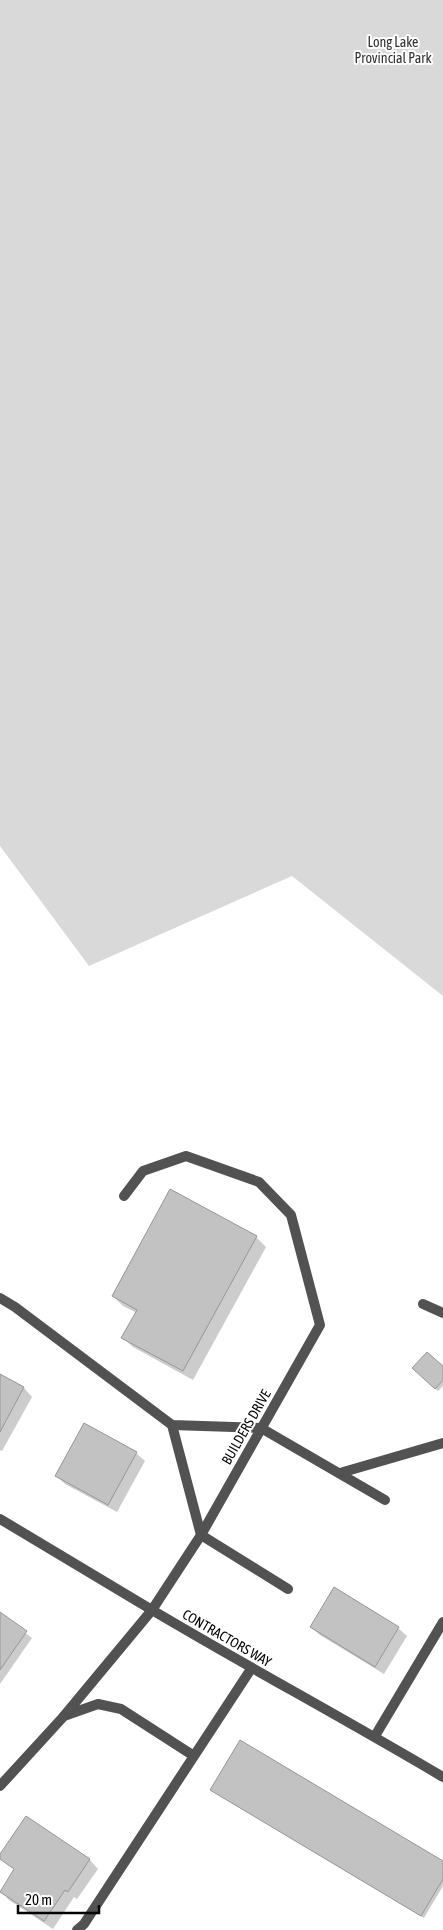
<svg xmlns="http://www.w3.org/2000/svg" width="443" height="1930" viewBox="0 0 443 1930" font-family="'Asap Condensed',sans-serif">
<rect width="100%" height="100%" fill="#fff"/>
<path fill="#d9d9d9" d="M0 0H443V996L292 876 89 966 0 846Z"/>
<path fill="#0003" d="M256 1237 266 1247 193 1380 133 1347 123 1338 137 1313 123 1306 113 1296Z
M414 1368H443V1386L438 1391Z
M0 1375 24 1388 32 1397 2 1451 0 1450Z
M136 1453 145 1461 117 1512 65 1484 57 1476Z
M0 1614 32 1638 0 1684Z
M311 1627 398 1628 407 1636 384 1674 320 1635Z
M211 1790 443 1862V1886L424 1918Z
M26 1818 90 1860 98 1869 77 1899 74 1897 53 1929 9 1900 1 1891 15 1870 0 1857Z"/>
<path fill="#c2c2c2" stroke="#969696" d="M170 1189 257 1236 183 1371 121 1338 137 1310 112 1296Z
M427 1352 443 1366V1380L435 1389 412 1368Z
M0 1374 24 1387 0 1432Z
M84 1423 137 1452 108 1505 55 1476Z
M334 1587 399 1627 375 1667 310 1627Z
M0 1612 27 1631 0 1670Z
M240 1740 443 1861V1879L421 1916 210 1790Z
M26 1816 90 1859 68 1892 65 1890 44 1921 0 1892 14 1869 0 1859V1854Z"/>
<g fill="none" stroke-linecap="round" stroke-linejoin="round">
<path stroke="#525252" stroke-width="10" d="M0 1298 15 1307 172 1425 201 1535 288 1589
M423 1304 443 1313
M172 1425 261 1428 385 1500
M340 1473 443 1443
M0 1519 152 1610 201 1535 320 1325 291 1215 259 1182 186 1156 143 1171 124 1196
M64 1716 98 1704 121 1709 194 1756 84 1924 77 1930
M375 1736 443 1622
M194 1756 251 1669"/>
<path stroke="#525252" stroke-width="10" d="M0 1786 64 1716 152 1610C248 1667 347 1720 443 1777"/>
</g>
<g text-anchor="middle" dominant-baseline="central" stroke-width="4" stroke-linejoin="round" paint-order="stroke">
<g font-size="14" fill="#303030" stroke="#fff">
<text x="393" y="42">Long Lake<tspan x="393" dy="16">Provincial Park</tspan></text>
</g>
<g font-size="14" fill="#000" stroke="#fff">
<text transform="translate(246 1427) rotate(-60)">BUILDERS DRIVE</text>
<text transform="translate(227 1638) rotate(30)">CONTRACTORS WAY</text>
</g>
</g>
<path d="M18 1905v8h81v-8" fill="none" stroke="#000000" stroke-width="2.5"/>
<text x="25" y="1905" font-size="15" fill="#000000" stroke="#ffffff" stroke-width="4" paint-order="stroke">20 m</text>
</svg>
